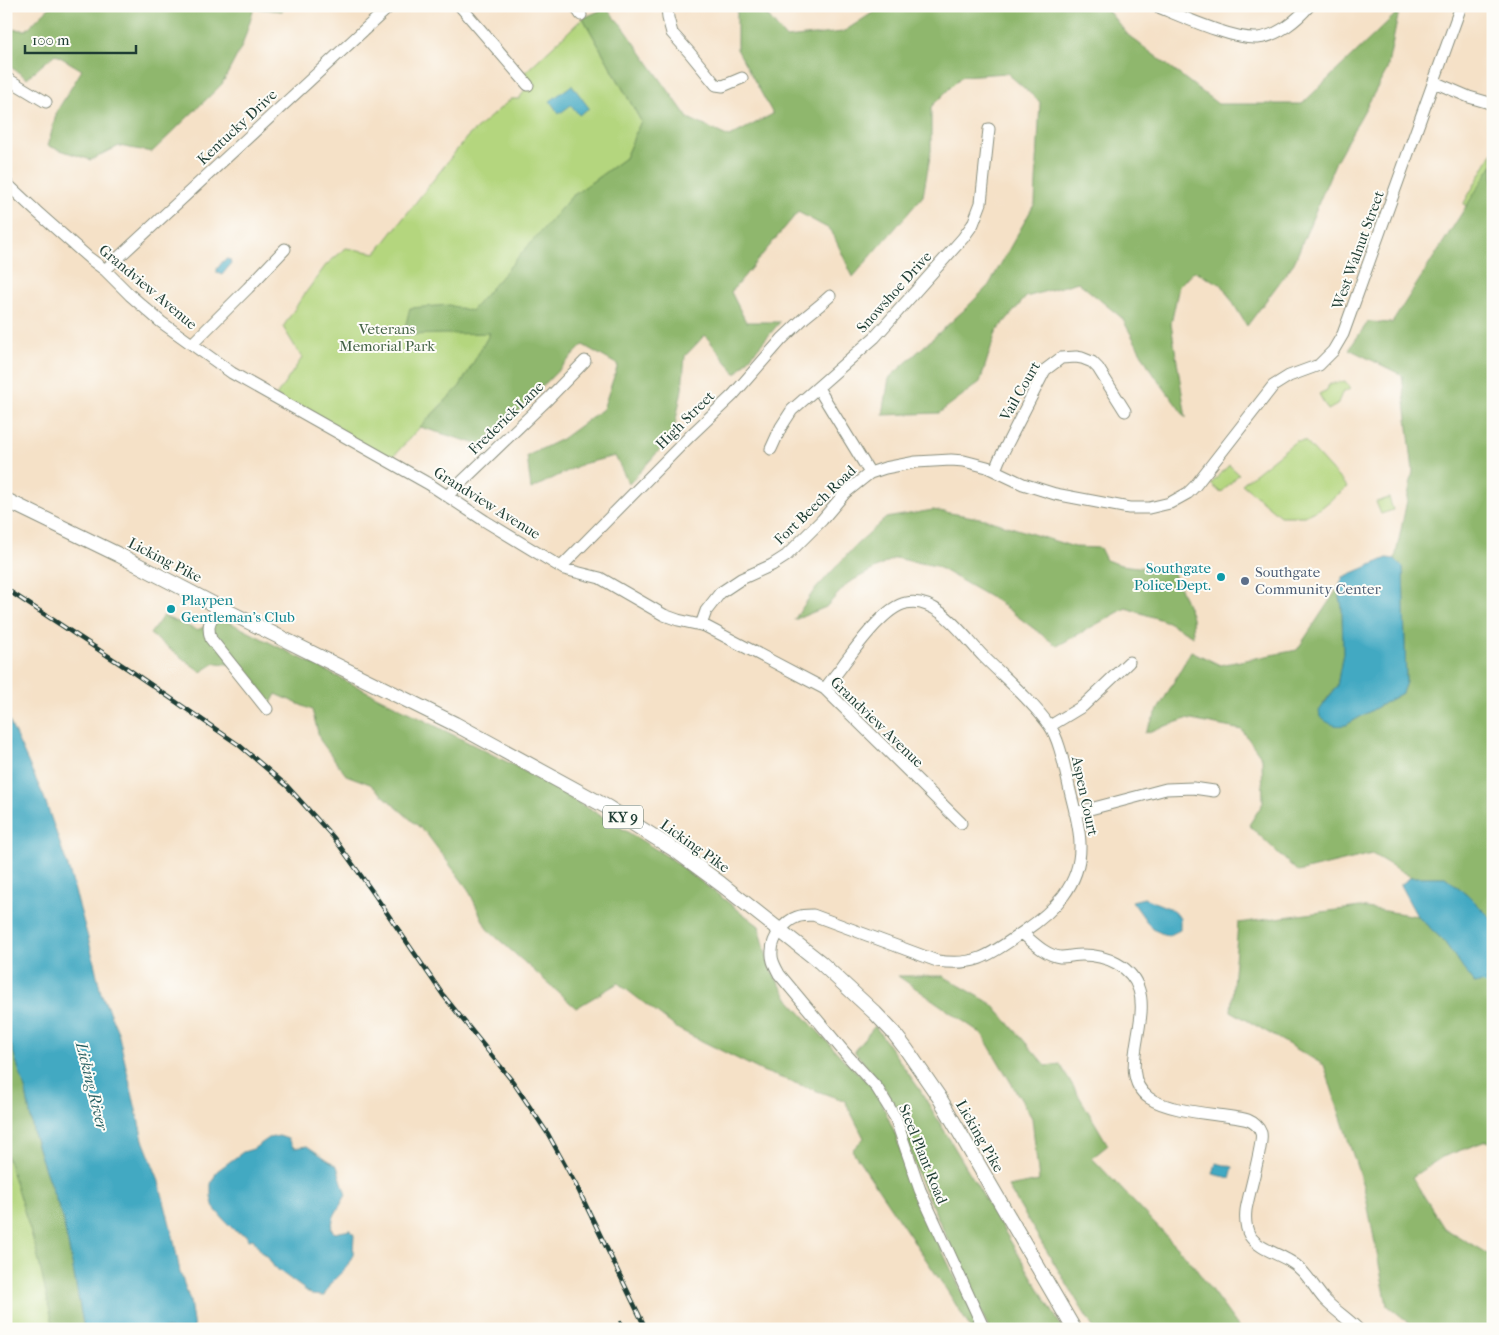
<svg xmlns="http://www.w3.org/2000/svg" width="1499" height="1335" viewBox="0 0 1499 1335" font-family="'IM FELL French Canon',serif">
<rect width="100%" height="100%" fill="#fdfcf7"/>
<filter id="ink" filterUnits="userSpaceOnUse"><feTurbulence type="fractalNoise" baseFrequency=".02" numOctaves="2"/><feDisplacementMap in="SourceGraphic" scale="10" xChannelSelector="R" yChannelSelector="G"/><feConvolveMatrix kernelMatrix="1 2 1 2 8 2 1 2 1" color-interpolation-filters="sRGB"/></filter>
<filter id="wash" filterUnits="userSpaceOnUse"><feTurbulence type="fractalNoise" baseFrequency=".0096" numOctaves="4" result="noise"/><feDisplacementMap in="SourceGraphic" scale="20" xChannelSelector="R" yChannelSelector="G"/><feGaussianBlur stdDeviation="1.12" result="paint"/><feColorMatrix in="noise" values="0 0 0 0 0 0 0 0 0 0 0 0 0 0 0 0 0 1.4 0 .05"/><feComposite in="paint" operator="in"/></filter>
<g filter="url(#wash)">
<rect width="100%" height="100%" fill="#f5e1c7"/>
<path fill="#b4d67e" stroke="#6a8a59" d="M583 18 641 121 625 158 571 197 460 386 420 427 389 461 276 396 302 358 283 327 301 299 326 265 346 248 376 253 467 137 511 99H519L528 85 521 76Z
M1493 152V261L1464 203Z
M1345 381 1350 389 1342 393 1337 405 1328 410 1319 394 1327 390 1329 384Z
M1296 441H1305L1347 487 1321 508 1304 516H1280L1242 484Z
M1229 465 1239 474 1221 493 1211 484Z
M1389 498 1393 510 1381 514 1376 502Z
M6 1029 84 1329H10L6 1300Z"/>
<path fill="#8fb76d" stroke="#577a50" d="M51 6H285L282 11 254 8 242 46 222 84 152 152 119 146 91 160 48 146 57 111 82 70 55 54 27 78 6 64V29L26 30Z
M883 6H1104L1128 35 1218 104H1302L1399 11 1387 70 1336 161 1294 263 1247 326 1222 285 1194 271 1179 286 1171 324 1186 418 1150 369 1122 318 1078 282 1026 297 996 332 980 382 939 413 883 415 889 378 963 311 989 285 1035 203 1040 102 1007 73 962 76 931 107V151L923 196 853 277 831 230 798 212 731 292 746 322H780L736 374 705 335 685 356 682 389 673 435 629 484 615 456 582 464 531 489 527 456 562 439 603 409 618 365 583 345 484 446 420 427 460 386 490 333 403 335 410 308 449 305 471 311 571 197 625 158 641 121 583 18 606 8 624 28 688 118 729 137 773 114 737 49V7L767 15 786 38 843 32Z
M1493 164V920L1467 894 1445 877H1411L1372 854 1298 872 1249 825 1263 803 1262 758 1242 730 1186 719 1145 733 1191 651 1220 665 1297 650 1338 588 1342 607 1343 653 1337 686 1323 704 1346 725 1402 693 1406 682 1403 567 1395 559 1413 471 1402 375 1349 349 1368 322 1392 323Z
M933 510 985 519 1074 547 1100 548 1106 560 1121 565 1173 571 1192 617 1193 636 1168 622 1126 608 1057 646 997 601 936 566 895 558 848 583 826 607 794 620 813 592 856 545 886 518Z
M163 616 197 630 223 619 515 766 610 821 673 860 759 926 770 969 790 1001 845 1061 876 1090 896 1136 912 1189 980 1329H971L948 1292 852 1150 864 1138 845 1101 762 1071 678 1029 618 983 576 1008 487 929 468 889 426 833 370 784 346 775 320 740 312 710 276 694 270 705 240 665 215 663 201 672 150 634Z
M1360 907 1417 916 1443 940 1474 983 1493 980V1143L1486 1141 1442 1157 1412 1177 1444 1228 1493 1257V1329H1417L1387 1305 1365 1192 1324 1065 1231 1011 1238 923Z
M898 976H943L992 1004 1046 1066 1060 1064 1108 1145 1092 1158 1190 1261 1240 1329H1094L1008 1187 1039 1181 1032 1118 982 1034Z
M875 1026 920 1090 1063 1329H989L917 1173 900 1115 884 1087 854 1051Z
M6 1029 26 1092 34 1136 45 1170 62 1216 71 1258 84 1329H54L36 1249 6 1154Z"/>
<path fill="#42a9c2" stroke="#30737b" d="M572 85 589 108 579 115 571 105 559 114 550 101Z
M227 259 230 260 231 264 222 275 217 273V269L223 261Z
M1387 558 1395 559 1403 567 1406 682 1402 693 1346 725C1335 727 1329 724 1320 717L1319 711 1337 686 1343 653 1342 607 1338 588 1343 577Z
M6 714 44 797 70 873 90 945 101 993 118 1032 143 1140 158 1178 173 1236 180 1272 190 1301 194 1329H84L71 1258 62 1216 45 1170 34 1136 26 1092 6 1029Z
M1411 877H1445L1467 894 1492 919 1493 980 1474 984 1443 940 1417 916 1400 885Z
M1144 898 1169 908 1180 917V930L1168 936 1152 929 1132 901Z
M279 1136 288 1139 294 1148 307 1146 337 1166 346 1195 334 1216 331 1229 335 1233 350 1230 354 1235 353 1255 346 1268 330 1284 324 1296 312 1295 274 1267 267 1256 262 1253 253 1239 248 1240 246 1235 235 1231 225 1221 214 1208 211 1197V1184L217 1171 243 1152 253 1149 269 1138Z
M1216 1163 1233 1167 1230 1178 1213 1174Z"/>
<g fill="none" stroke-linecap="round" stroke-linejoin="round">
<path stroke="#42a9c2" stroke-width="2.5" d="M1483 982 1493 986"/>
</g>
</g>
<g filter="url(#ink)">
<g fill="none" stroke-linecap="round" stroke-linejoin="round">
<defs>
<path id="minor" d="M460 6 528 85
M575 6 581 15
M667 6 668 18 672 33 689 52 716 85 723 86 742 78
M1156 6C1181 16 1233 40 1258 38 1278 36 1297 20 1309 6
M6 78 46 102
M1434 82 1469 97 1493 104
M6 183 36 211 89 258 105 270 130 295 161 322 232 373 429 484 485 521 564 569 600 578 664 615 678 620 705 626 825 689 961 823
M105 270 390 6
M192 344 248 288 285 249
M818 388 870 473
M771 449 781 427 792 410 875 337 963 238 973 224 981 203 989 129
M995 470 999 460 1045 370 1061 358 1076 357 1082 358 1092 362 1098 368 1125 411
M447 496 548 399 585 361
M561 567 691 435 733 395 782 339 804 318 820 305 830 296
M219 607C211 620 206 624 211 639L267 709
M701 625 706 611 720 593 741 579 772 565 786 556 822 520 845 493 870 473 885 468 916 462 951 460 964 461 987 467 1023 484 1055 494 1129 508H1149L1170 503 1188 493 1195 486 1273 386 1289 376 1319 365 1333 351 1343 334 1461 6
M825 689C831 680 839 671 845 662 858 645 885 607 906 603 938 596 964 637 984 657 1006 679 1030 699 1049 725 1059 738 1064 765 1068 782 1072 802 1080 824 1080 845 1081 885 1054 911 1023 932 992 953 978 967 937 961L813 915C808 915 802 915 797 917 785 921 772 938 772 951 771 960 775 966 779 974L845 1053 877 1088 895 1117 920 1190 984 1329
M1050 726 1083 706 1129 662
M1075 813 1166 789 1193 788 1214 791
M1022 933C1033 942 1045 955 1060 957 1067 957 1075 955 1082 955 1106 955 1132 966 1139 990 1150 1023 1116 1075 1149 1098 1167 1110 1203 1113 1225 1116 1232 1117 1241 1118 1248 1120 1253 1122 1259 1127 1261 1133 1264 1142 1248 1196 1246 1210 1245 1219 1246 1229 1250 1236 1258 1248 1276 1253 1288 1260 1305 1269 1312 1285 1324 1299 1334 1310 1347 1318 1358 1329"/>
<path id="major" d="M6 500 119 555 219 607 455 724 607 807 675 850 721 884 820 962 875 1013 893 1032 906 1049 939 1097 1074 1329"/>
</defs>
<use href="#minor" stroke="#8a8f7e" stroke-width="13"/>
<use href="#major" stroke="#8a8f7e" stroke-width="16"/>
<use href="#minor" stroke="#fff" stroke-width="11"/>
<use href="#major" stroke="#fff" stroke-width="14"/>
<defs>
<path id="rail" d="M6 589 128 669 239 745 287 786 334 838 372 891 443 995 513 1082 548 1134 576 1185 646 1329
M621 1323 624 1329"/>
</defs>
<use href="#rail" stroke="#1f3d34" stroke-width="4.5"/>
<use href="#rail" stroke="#fdfcf7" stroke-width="2.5" stroke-dasharray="8" stroke-linecap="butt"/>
</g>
</g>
<g fill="#0f9aa8" stroke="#fdfcf7" stroke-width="2">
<circle cx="1221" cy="577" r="5"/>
<circle cx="171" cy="609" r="5"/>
</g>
<circle fill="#5c6f8a" stroke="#fdfcf7" stroke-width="2" cx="1245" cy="581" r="5"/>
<g text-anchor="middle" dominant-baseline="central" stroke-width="4" stroke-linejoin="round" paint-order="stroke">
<rect fill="#fdfcf7" stroke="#62766e" stroke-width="1" x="603" y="805.5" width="40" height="23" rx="4"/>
<g font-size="14" font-weight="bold" fill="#1f3d34">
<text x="623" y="817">KY 9</text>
</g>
<g font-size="15" fill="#1f3d34" stroke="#fdfcf7">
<text transform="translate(237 127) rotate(-43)">Kentucky Drive</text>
<text transform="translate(1358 250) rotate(-70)">West Walnut Street</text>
<text transform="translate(148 287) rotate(40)">Grandview Avenue</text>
<text transform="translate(894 292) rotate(-48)">Snowshoe Drive</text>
<text transform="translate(1020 391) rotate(-60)">Vail Court</text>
<text transform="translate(506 418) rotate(-44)">Frederick Lane</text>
<text transform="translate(685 420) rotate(-45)">High Street</text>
<text transform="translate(487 503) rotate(32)">Grandview Avenue</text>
<text transform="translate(815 505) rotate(-44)">Fort Beech Road</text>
<text transform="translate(165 560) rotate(27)">Licking Pike</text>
<text transform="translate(877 722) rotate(44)">Grandview Avenue</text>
<text transform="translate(1085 796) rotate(78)">Aspen Court</text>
<text transform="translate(695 846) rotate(35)">Licking Pike</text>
<text transform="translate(980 1136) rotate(60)">Licking Pike</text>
<text transform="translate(923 1154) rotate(68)">Steel Plant Road</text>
</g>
<g font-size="15" fill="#446346" stroke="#fdfcf7">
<text x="387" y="329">Veterans<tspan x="387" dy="17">Memorial Park</tspan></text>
</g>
<g font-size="15" fill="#0d838f" stroke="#fdfcf7" text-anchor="end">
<text x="1211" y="568">Southgate<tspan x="1211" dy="17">Police Dept.</tspan></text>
<text x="181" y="600" text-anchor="start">Playpen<tspan x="181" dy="17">Gentleman's Club</tspan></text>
</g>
<g font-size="15" fill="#4e5e75" stroke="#fdfcf7" text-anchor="start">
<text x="1255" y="572">Southgate<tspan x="1255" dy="17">Community Center</tspan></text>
</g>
<g font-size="16" font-style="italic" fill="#2b6366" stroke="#fdfcf7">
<text transform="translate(92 1086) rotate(76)">Licking River</text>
</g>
</g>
<rect width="1499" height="1335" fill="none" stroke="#fdfcf7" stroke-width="25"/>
<path d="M25 45v8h111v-8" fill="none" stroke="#1f3d34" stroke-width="2.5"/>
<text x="32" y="45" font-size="15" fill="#1f3d34" stroke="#fdfcf7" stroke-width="4" paint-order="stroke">100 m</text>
</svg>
